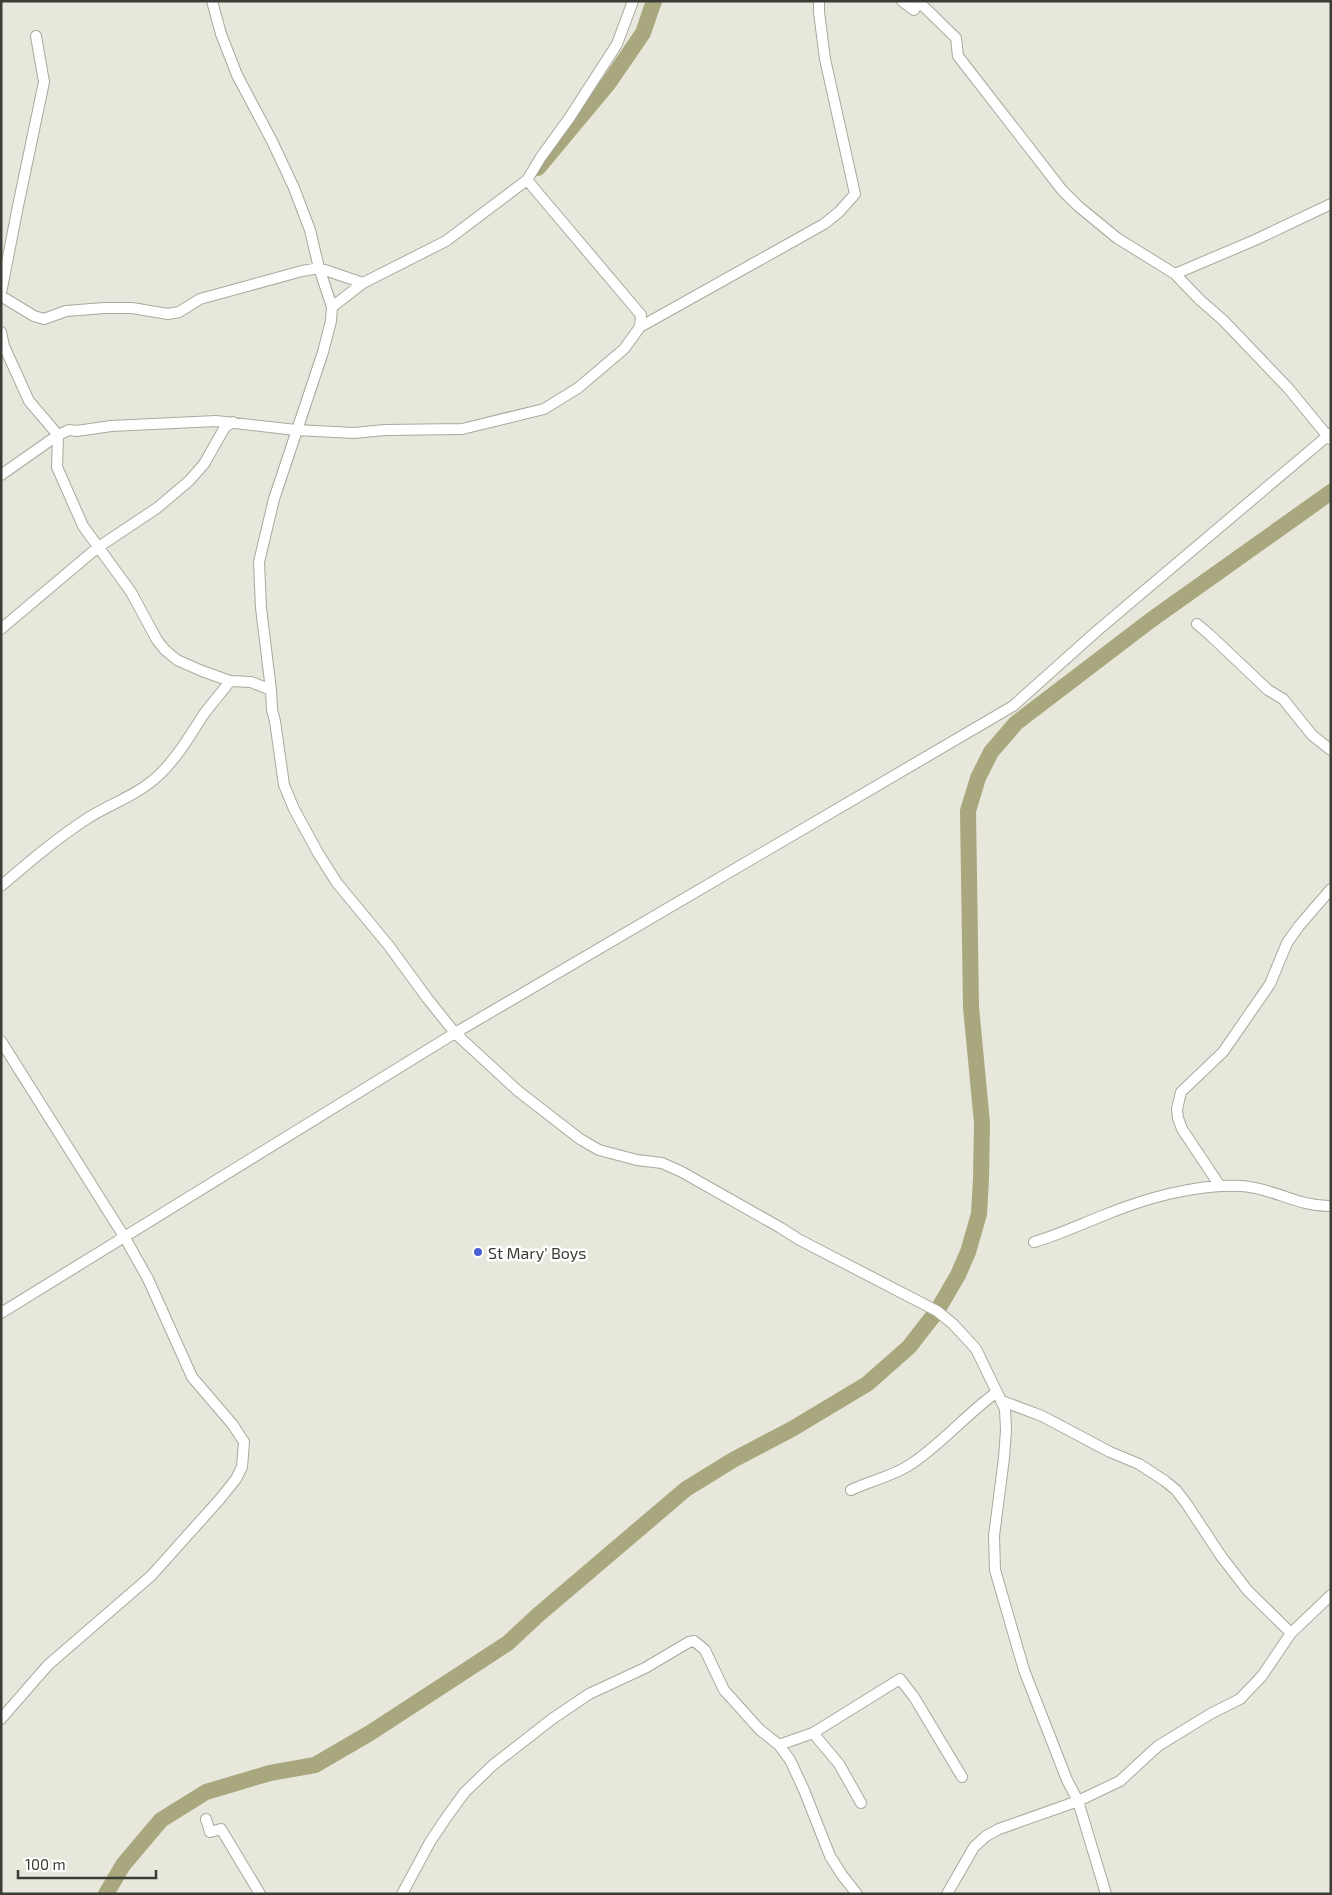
<svg xmlns="http://www.w3.org/2000/svg" width="1332" height="1895" viewBox="0 0 1332 1895" font-family="'Exo 2',sans-serif">
<rect width="100%" height="100%" fill="#e7e7db"/>
<g fill="none" stroke-linecap="round" stroke-linejoin="round">
<path stroke="#a8a77d" stroke-width="16" d="M538 168 608 84 643 33 654 1
M106 1894 123 1865 161 1820 206 1792 270 1773 315 1765 370 1733 508 1643 538 1615 686 1489 733 1460 792 1429 867 1384 909 1347 937 1311 958 1275 968 1252 979 1214 981 1179 982 1123 971 1007 968 811 978 778 991 752 1016 723 1151 620 1331 492"/>
<defs>
<path id="minor" d="M212 1 221 34 237 75 272 141 294 188 310 230 319 268 332 307 331 321 323 352 274 499 259 562 261 608 271 690 272 710 275 721 284 785 294 809 318 853 337 883 389 946 427 998 455 1033 518 1091 580 1139 599 1150 637 1160 662 1163 682 1172 781 1228 798 1239 937 1311 953 1324 976 1349 1005 1409 1006 1430 1004 1458 994 1536 995 1570 1024 1670 1067 1780 1078 1801 1106 1894
M902 1 914 10 919 2 956 38 958 56 1062 190 1078 206 1117 238 1175 274 1200 300 1223 320 1288 388 1330 439
M1175 274 1255 240 1331 204
M1 293 18 206 44 82 36 36
M1 296 34 316 44 319 66 311 104 308H132L168 314 179 312 200 299 302 271 319 268 363 283
M332 307 363 283 446 241 527 180 541 157 570 117 617 44 633 1
M640 327 824 224 839 212 855 194 825 59 819 12V1
M1 332 4 346 29 401 58 435 69 430 77 431 111 426 216 421 296 430 354 433 385 430 462 429 544 409 578 388 624 349 640 327 641 315 527 180
M1 475 58 435 57 467 83 526 131 592 157 640 165 650 177 660 202 671 230 681 251 682 271 690
M1197 624 1210 635 1268 690 1283 699 1312 735 1331 750
M1 629 97 548 157 508 189 481 204 464 225 427 233 422
M1 886C29 862 57 838 88 818 112 803 138 795 159 775 178 757 190 735 204 714 212 703 222 692 230 681
M1 1041 125 1238 148 1279 192 1377 233 1425 244 1442 242 1467 236 1479 220 1499 151 1576 48 1665 1 1719
M1220 1186 1182 1129 1178 1118 1177 1109 1181 1092 1223 1052 1270 984 1287 943 1299 926 1331 889
M1034 1242C1058 1235 1079 1225 1102 1216 1143 1199 1197 1183 1242 1186 1273 1188 1299 1207 1331 1206
M1 1313 455 1033 1013 706 1098 630 1331 433
M1002 1401 1042 1416 1110 1452 1139 1464 1165 1481 1176 1490 1186 1503 1221 1556 1248 1591 1291 1633
M851 1490C870 1481 890 1477 908 1466 939 1447 966 1414 997 1392
M813 1733 839 1764 861 1803
M779 1745 813 1733 900 1679 914 1697 962 1777
M206 1819 210 1832 221 1829 260 1894
M402 1894 430 1842 446 1818 465 1792 493 1765 552 1719 589 1694 645 1668 689 1642 694 1641 705 1650 724 1690 760 1730 779 1745 790 1760 804 1790 830 1856 842 1875 857 1894
M947 1894 974 1847 986 1836 999 1829 1078 1801 1120 1781 1158 1746 1212 1713 1240 1699 1262 1676 1291 1633 1331 1595"/>
</defs>
<use href="#minor" stroke="#a9a99e" stroke-width="12"/>
<use href="#minor" stroke="#fff" stroke-width="10"/>
</g>
<circle fill="#475ed2" stroke="#fff" stroke-width="2" cx="478" cy="1252" r="5"/>
<g text-anchor="middle" dominant-baseline="central" stroke-width="5" stroke-linejoin="round" paint-order="stroke">
<g font-size="16" fill="#3c3c37" stroke="#fff" text-anchor="start">
<text x="488" y="1252">St Mary' Boys</text>
</g>
</g>
<rect width="1332" height="1895" fill="none" stroke="#3c3c37" stroke-width="5"/>
<path d="M18 1870v8h138v-8" fill="none" stroke="#3c3c37" stroke-width="2.5"/>
<text x="25" y="1870" font-size="15" fill="#3c3c37" stroke="#ffffff" stroke-width="4" paint-order="stroke">100 m</text>
</svg>
